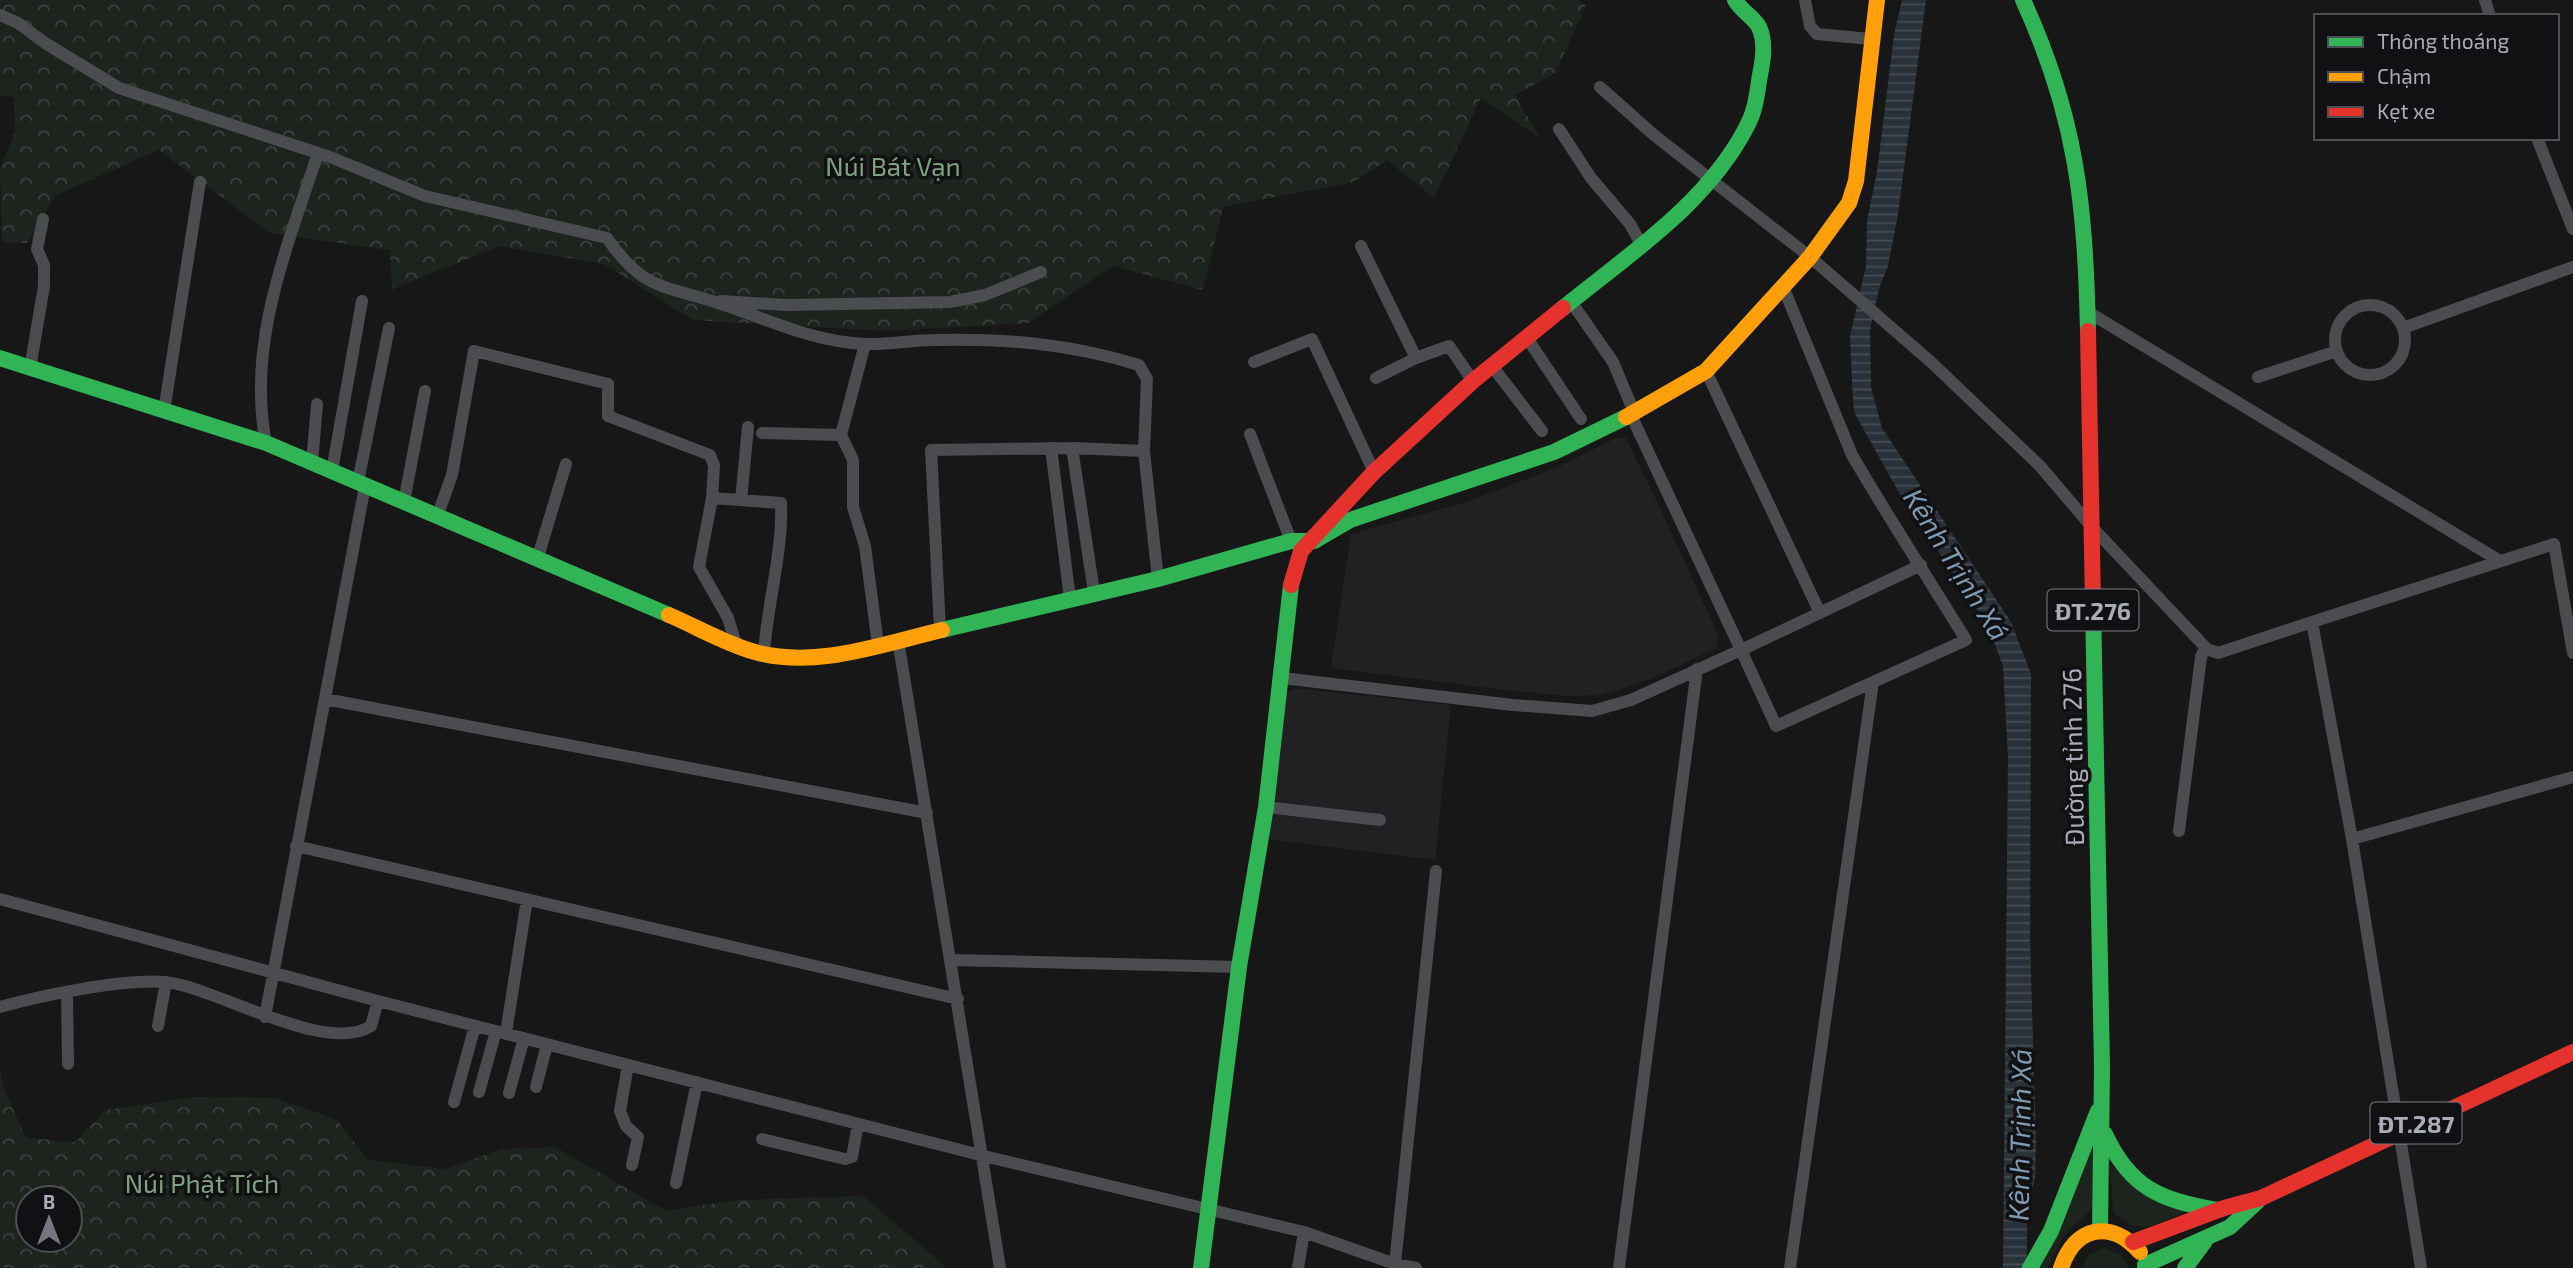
<svg xmlns="http://www.w3.org/2000/svg" width="2573" height="1268" viewBox="0 0 2573 1268" font-family="'Exo 2',sans-serif">
<defs>
<pattern id="forest-crowns" width="20" height="18" patternUnits="userSpaceOnUse" patternTransform="scale(1.75)"><rect width="20" height="18" fill="#1d241e"/><path d="M2 6a3 3 0 1 1 6 0M12 15a3 3 0 1 1 6 0" fill="none" stroke="#3b413d"/></pattern>
<pattern id="water-rules" width="6" height="5" patternUnits="userSpaceOnUse" patternTransform="scale(1.75)"><rect width="6" height="5" fill="#2a3239"/><path d="M0 2.5h6" fill="none" stroke="#464d54"/></pattern>
</defs>
<rect width="100%" height="100%" fill="#171717"/>
<path fill="#212123" d="M1616 438H1626L1661 510 1719 637 1716 648 1656 677 1602 695 1566 696 1496 689 1331 668 1351 534 1466 502 1558 467Z
M1295 688 1451 705 1435 860 1266 839 1270 819 1277 815V802L1272 792 1286 694Z"/>
<path fill="#1d241e" d="M2094 1141 2092 1209 2065 1234 2047 1268H2035Z
M2110 1165 2188 1211C2159 1223 2136 1239 2113 1211Z
M2104 1248 2121 1255 2128 1268H2082L2088 1255Z"/>
<path fill="url(#forest-crowns)" fill-rule="evenodd" d="M0 0H1578L1586 6 1555 73 1515 95 1540 138 1481 98 1434 198 1387 160 1354 182 1223 207 1203 290 1113 266 1028 323 885 331 693 320 604 264 500 246 392 289 390 250 270 233 159 150 56 195 27 243 2 242 0 168 15 132 14 97 0 95Z
M0 1070 4 1089 26 1138 75 1142 106 1110 195 1097 276 1098 337 1120 368 1160 445 1169 502 1149 555 1147 666 1211 738 1200 863 1196 947 1268H0ZM28 1198H70V1240H28Z"/>
<path fill="url(#water-rules)" d="M1902 0H1926L1898 214 1888 266 1879 288 1870 330 1871 387 1882 428 2011 622 2031 674 2030 940 2036 1142 2035 1178 2027 1207V1268H2003L2008 757 2003 666 1988 626 1897 489 1854 412 1852 382 1850 336 1866 266 1867 220 1877 172 1894 35Z"/>
<g fill="none" stroke-linecap="round" stroke-linejoin="round">
<path stroke="#4b4c50" stroke-width="12" d="M1805 0 1810 26 1817 34 1870 39
M2485 0 2490 16
M0 15 18 23 45 43 119 88 330 157 425 196 607 238C641 287 659 285 712 301 763 317 811 342 865 344 888 345 911 340 934 340 1005 338 1071 344 1139 365L1147 379 1144 451 1158 579
M1600 87 1654 135 1810 257 1931 362 2040 466 2091 526 2207 649 2218 653 2312 622 2352 839 2421 1268
M1559 129 1591 178 1630 224 1641 244
M2537 138 2573 229
M1361 246 1416 358
M1784 289 1852 455C1888 517 1928 578 1966 640L1776 726 1741 650 1921 565
M721 301 786 305 950 302 985 295 1041 272
M1572 303 1613 362 1634 412
M2335 340a35 35 0 1 1 70 0a35 35 0 1 1-70 0Z
M2088 312 2500 561
M2403 328 2573 267
M1527 338 1581 419
M865 344 841 435 853 460V507L865 546 878 645
M1254 362 1312 339 1374 472
M1492 366 1542 431
M30 369 44 286V265L37 249 43 219
M1706 371 1820 613
M2258 377 2337 351
M1376 378 1416 358 1449 346 1473 381
M164 411 200 182
M762 433 841 435
M1250 434 1291 541
M266 443C246 344 288 245 318 153
M1051 448 1070 599
M1072 448 1094 592
M312 463 317 404
M332 471 362 301
M358 482 389 328
M712 498 781 503C783 553 767 604 764 654
M741 500 748 427
M404 502 425 391
M437 517 452 475 474 351 608 384V416L710 455 714 465 712 498 699 567 728 618 736 644
M537 560 566 464
M2312 622 2554 544 2573 653
M940 630 931 450 1072 448 1144 451
M898 640 1000 1268
M1282 678 1513 705 1592 711 1631 700 1741 650 1631 415
M325 699 927 813
M1266 807 1380 820
M2179 831 2201 657 2205 648
M2352 839 2573 777
M296 846 958 999
M0 899 378 1001 984 1156 1304 1232 1395 1264 1416 1268
M952 960 1239 967
M67 993 68 1064
M0 1007C43 995 122 979 165 982 214 986 325 1056 371 1026L378 1001
M265 1017 365 486
M158 1026 166 982
M506 1033 527 899
M628 1065 620 1111 626 1126 638 1137 632 1165
M536 1087 547 1044
M479 1092 496 1031
M509 1093 524 1038
M454 1102 475 1026
M762 1139 845 1159 852 1157 858 1124
M676 1183 697 1082
M1395 1264 1436 871
M1298 1268 1304 1232
M1619 1268 1697 669
M1790 1268 1873 682"/>
<path stroke="#30b455" stroke-width="16" d="M2023 0C2077 118 2085 204 2088 331
M1563 308C1628 255 1708 203 1747 126 1756 110 1757 92 1760 75 1763 60 1766 42 1759 27 1754 17 1741 11 1735 0
M0 358 266 443 669 615
M2093 605 2102 1067 2100 1230
M942 630 1158 579 1291 541H1314L1350 520 1554 452 1626 417
M2105 1134C2130 1188 2160 1200 2217 1210
M2145 1265 2230 1227 2258 1201
M1201 1268 1239 967 1266 807 1291 585
M2030 1268 2051 1231 2098 1111
M2185 1268 2205 1241"/>
<path stroke="#ff9f0a" stroke-width="16" d="M1626 417 1706 371 1810 257 1849 203 1856 181 1877 0
M669 615C697 627 726 644 755 652 816 669 882 644 942 630
M2061 1268C2075 1226 2111 1219 2140 1252"/>
<path stroke="#e5322d" stroke-width="16" d="M2088 331 2093 605
M1291 585 1301 551 1374 472 1473 381 1563 308
M2133 1242 2224 1208 2261 1198 2573 1052"/>
</g>
<g text-anchor="middle" dominant-baseline="central" stroke-width="7" stroke-linejoin="round" paint-order="stroke">
<g fill="#111113" stroke="#7b7e86" stroke-width="2">
<rect x="2047.5" y="589.5" width="91" height="41" rx="5"/>
<rect x="2370.5" y="1102.5" width="91" height="41" rx="5"/>
</g>
<g font-size="24" font-weight="bold" fill="#a8adb8">
<text x="2093" y="610">ĐT.276</text>
<text x="2416" y="1123">ĐT.287</text>
</g>
<g font-size="26" fill="#7fa381" stroke="#111113">
<text x="893" y="165">Núi Bát Vạn</text>
<text x="202" y="1182">Núi Phật Tích</text>
</g>
<g font-size="26" fill="#a8adb8" stroke="#111113">
<text transform="translate(2072 757) rotate(-91)">Đường tỉnh 276</text>
</g>
<g font-size="28" font-style="italic" fill="#7f9bb3" stroke="#111113">
<text transform="translate(1957 564) rotate(58)">Kênh Trịnh Xá</text>
<text transform="translate(2019 1135) rotate(-89)">Kênh Trịnh Xá</text>
</g>
</g>
<rect x="2314" y="14" width="245" height="126" fill="#111113" stroke="#4d4f55" stroke-width="2"/>
<rect x="2328" y="37" width="35" height="10" fill="#30b455" stroke="#4d4f55" stroke-width="2"/>
<text x="2377" y="49" font-size="21" fill="#a8adb8">Thông thoáng</text>
<rect x="2328" y="72" width="35" height="10" fill="#ff9f0a" stroke="#4d4f55" stroke-width="2"/>
<text x="2377" y="84" font-size="21" fill="#a8adb8">Chậm</text>
<rect x="2328" y="107" width="35" height="10" fill="#e5322d" stroke="#4d4f55" stroke-width="2"/>
<text x="2377" y="119" font-size="21" fill="#a8adb8">Kẹt xe</text>
<g transform="translate(49 1219)"><circle r="33" fill="#111113" stroke="#4d4f55" stroke-width="2"/>
<path d="M0-5L12 26L0 18L-12 26Z" fill="#757880"/>
<text y="-10" font-size="19" font-weight="bold" text-anchor="middle" fill="#a8adb8">B</text>
</g>
</svg>
